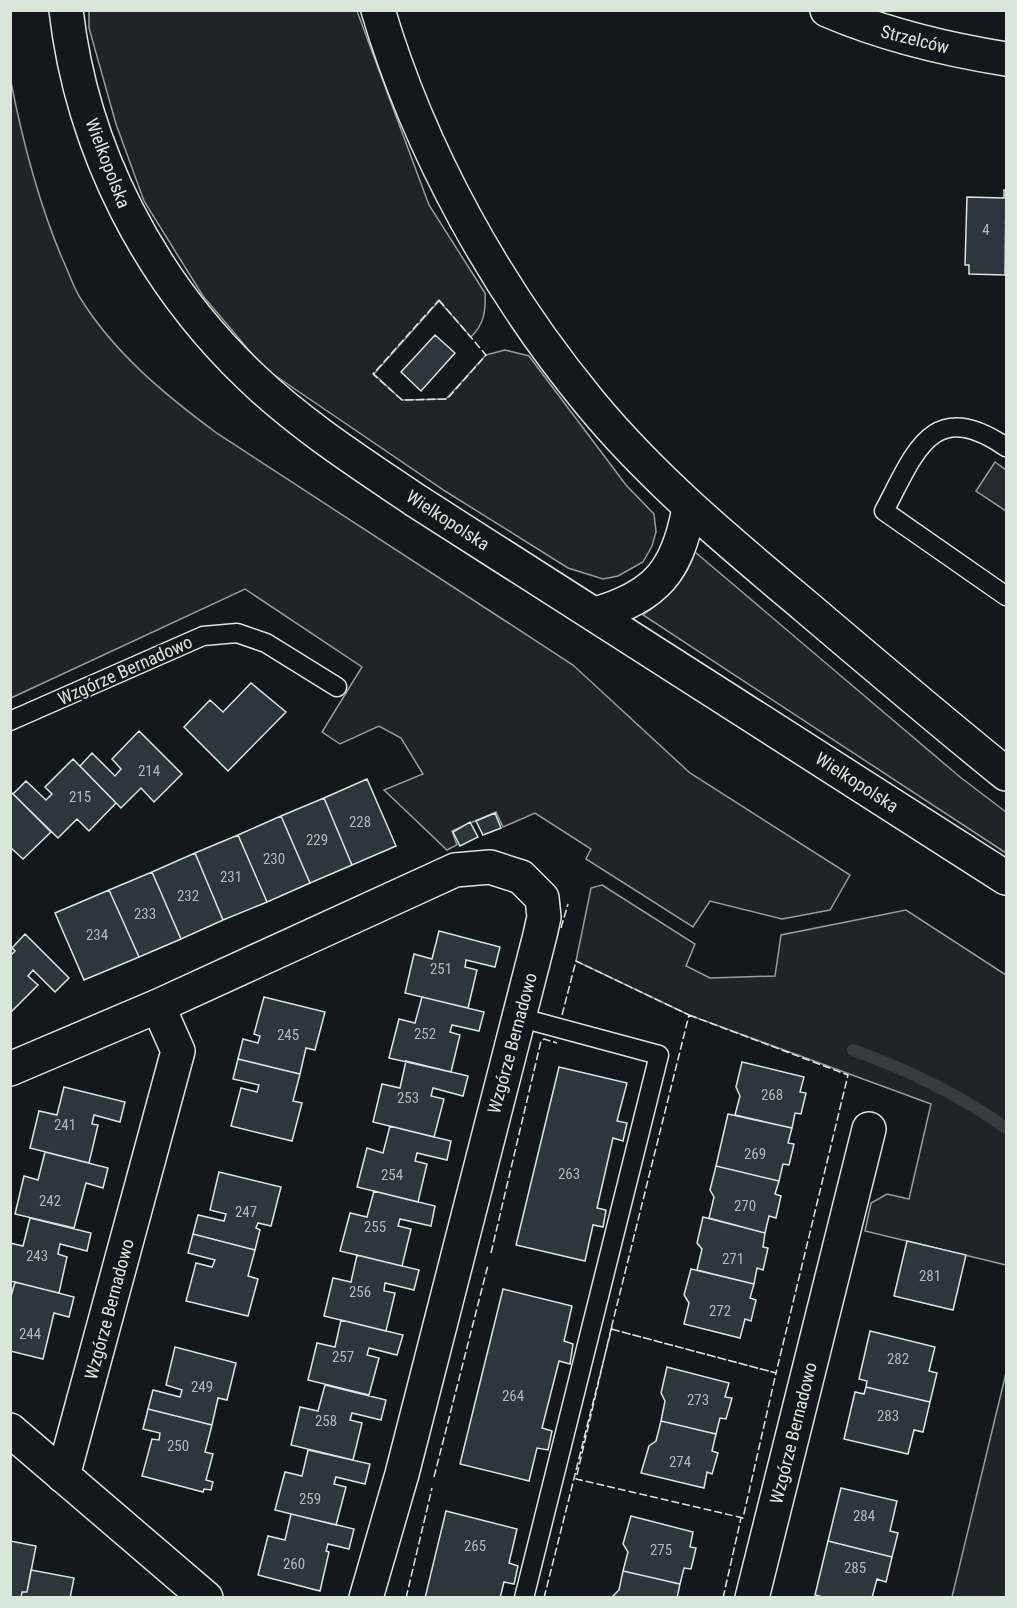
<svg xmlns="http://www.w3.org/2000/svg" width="1017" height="1608" viewBox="0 0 1017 1608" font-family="'Roboto Condensed',sans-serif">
<rect width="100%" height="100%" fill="#14181c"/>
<path fill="#202428" stroke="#939e99" stroke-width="1.5" d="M89 11H357L429 205 485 293C486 311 484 324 471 337L439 301 374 374 402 400 446 399 486 355 505 350 529 356 626 485 654 514 656 532 652 546 643 562 618 576 603 579 568 568 445 491 264 368 203 296 144 201 116 124 89 28Z
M11 82C23 143 38 201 62 258 68 270 72 284 79 296 113 352 165 395 218 434L573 665 690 773 850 875 830 910 782 919 710 901 693 927 586 859 591 849 535 813 503 827 496 812 452 831 457 845 447 850 384 790 423 774 401 738 379 726 340 744 322 732 362 667 245 589 11 698Z
M695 552 960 777 1006 812V853L643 615C667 598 686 581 695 552Z
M602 885 695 944 686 966 710 978 775 976 781 935 906 910 1006 975V1265L865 1231 871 1203 887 1194 909 1199 931 1104 689 1015 576 961 591 888Z
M1006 1373V1597H952Z"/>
<path fill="#24282b" stroke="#939e99" stroke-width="1.5" d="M995 462 1006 470V511L976 491Z"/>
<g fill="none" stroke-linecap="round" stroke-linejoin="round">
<path stroke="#363b3e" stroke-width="12" d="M853 1050C908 1070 959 1094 1006 1128"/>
</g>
<path fill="#2c363c" stroke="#d8e6dc" stroke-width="1.5" d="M1004 190H1006L1005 275 969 274V265H965L967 197 1004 198Z
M435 335 455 353 421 391 401 372Z
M251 683 286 712 228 771 184 727 210 700 223 712Z
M139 731 182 774 154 802 141 788 121 808 80 766 92 753 115 776 121 769 112 759Z
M73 759 116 803 89 831 77 819 58 838 13 794 26 781 46 800 52 794 45 787Z
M367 779 396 846 352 865 324 798Z
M10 791 51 832 23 859 10 847Z
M324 798 352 865 310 883 281 816Z
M495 813 501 828 483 835 476 821Z
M281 816 310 883 267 902 238 835Z
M470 822 478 837 460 846 453 832Z
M238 835 267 902 223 920 195 853Z
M195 853 223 920 181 939 152 872Z
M152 872 181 939 139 957 109 890Z
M109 890 139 957 84 980 55 913Z
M439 931 500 947 495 967 466 960 465 967 477 970 468 1008 405 993 414 954 432 959Z
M25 934 69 978 55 992 33 970 28 976 38 985 10 1013V956L15 951 12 948Z
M264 997 325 1012 315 1050 306 1048 300 1074 238 1059 243 1039 258 1043 260 1036 254 1034Z
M422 997 484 1012 479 1031 452 1025 450 1032 460 1035 451 1072 389 1058 399 1019 415 1023Z
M238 1059 300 1074 293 1101 302 1103 292 1141 231 1126 241 1088 257 1092 259 1085 233 1079Z
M406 1061 468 1076 463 1096 433 1088 431 1096 444 1099 434 1137 373 1122 382 1084 400 1088Z
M742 1062 804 1077 800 1092 806 1093 801 1114 795 1113 792 1128 735 1115 740 1096 736 1087Z
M559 1067 627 1083 617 1121 627 1123 623 1141 613 1138 597 1208 606 1210 603 1227 593 1225 585 1261 516 1245Z
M64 1087 125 1102 120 1122 94 1115 92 1124 98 1125 89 1163 30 1148 39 1111 57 1115Z
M728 1114 792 1128 788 1143 794 1144 789 1165 783 1164 779 1181 716 1166Z
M390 1126 451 1141 447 1160 417 1153 415 1161 427 1164 418 1202 357 1187 367 1148 383 1153Z
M45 1152 108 1168 103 1188 86 1183 74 1228 15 1214 24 1176 38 1180Z
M716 1166 779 1181 775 1194 781 1196 776 1218 769 1216 765 1233 709 1218 714 1197 710 1190Z
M219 1172 281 1187 271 1226 258 1223 256 1228 260 1230 255 1250 193 1234 198 1215 224 1221 226 1214 210 1210Z
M374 1191 435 1206 431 1226 400 1219 398 1226 411 1229 402 1266 340 1251 350 1213 367 1217Z
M703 1217 765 1233 763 1247 768 1248 763 1270 757 1268 754 1284 697 1270 702 1249 697 1243Z
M30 1218 91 1233 87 1251 60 1244 58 1254 67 1257 59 1293 10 1281V1243L23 1246Z
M193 1234 255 1250 248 1276 258 1279 248 1316 186 1301 196 1263 212 1267 215 1260 188 1253Z
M907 1241 966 1255 953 1310 894 1296Z
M357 1255 419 1270 414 1290 385 1283 384 1291 395 1293 386 1331 324 1316 333 1278 351 1282Z
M691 1269 754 1284 750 1298 756 1300 751 1321 745 1319 740 1338 684 1324 689 1303 684 1295Z
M15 1282 74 1297 69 1317 54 1313 43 1359 10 1351V1300Z
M503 1289 572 1306 564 1341 573 1344 570 1364 559 1361 542 1428 552 1431 548 1450 537 1448 529 1481 460 1464Z
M341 1320 403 1335 397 1355 369 1348 367 1355 379 1358 369 1395 308 1380 317 1343 335 1347Z
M870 1331 935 1347 929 1371 937 1373 930 1402 866 1387 867 1381 859 1379Z
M175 1347 236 1363 227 1400 218 1398 212 1425 148 1409 153 1390 180 1397 182 1390 166 1385Z
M667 1367 729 1383 725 1397 732 1398 726 1419 720 1418 716 1434 661 1421 665 1401 661 1393Z
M325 1385 386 1400 381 1420 352 1413 350 1420 362 1423 353 1460 291 1445 300 1407 318 1411Z
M866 1387 930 1402 923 1432 914 1430 908 1454 844 1439 855 1392 864 1394Z
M148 1409 212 1425 205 1452 213 1454 206 1480 213 1482 211 1490 204 1489 203 1492 142 1476 152 1439 159 1440 160 1433 143 1429Z
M661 1421 716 1434 712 1451 718 1453 712 1474 707 1472 704 1488 641 1473 649 1446 656 1441Z
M308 1450 370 1464 365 1484 336 1477 334 1484 346 1487 336 1525 275 1510 285 1472 302 1476Z
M841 1488 897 1501 890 1531 898 1533 892 1557 828 1541Z
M446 1511 517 1529 509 1563 518 1566 514 1584 504 1582 500 1598H425Z
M291 1514 354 1529 349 1549 328 1544 326 1551 329 1552 320 1591 258 1575 268 1536 285 1540Z
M631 1516 693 1532 690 1547 696 1548 691 1569 684 1568 680 1584 623 1571 628 1552 623 1544Z
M10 1541 36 1546 27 1592H22L21 1598H10Z
M828 1541 892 1557 886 1582 877 1579 872 1598H827L815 1595Z
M31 1570 74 1578 70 1598H21L22 1592H27Z
M623 1571 680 1584 677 1598H611L619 1590Z"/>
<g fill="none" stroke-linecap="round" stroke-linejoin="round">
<defs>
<path id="service" d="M1006 447C932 396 915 453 884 511L1006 596
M10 721 203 636 237 633 266 643 337 687
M518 1017 659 1055 524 1598"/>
<path id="minor" d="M10 1069 158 1006 455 870 490 867 521 877 542 898 544 917 540 935 402 1474 366 1598
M10 1430 206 1598
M63 1476 178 1051 158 1006
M752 1598 869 1129"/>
<path id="tertiary" d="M827 10C885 35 944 49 1006 59"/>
<path id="primary" d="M66 10C82 150 150 281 251 377 301 425 359 462 415 500L1006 878
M378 10C420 152 497 290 591 404 654 480 729 542 804 605 871 662 938 719 1006 774
M595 614C656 597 678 570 689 508"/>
</defs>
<use href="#service" stroke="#d8e6dc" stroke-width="21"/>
<use href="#minor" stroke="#d8e6dc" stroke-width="36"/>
<use href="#tertiary" stroke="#d8e6dc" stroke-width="36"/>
<use href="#primary" stroke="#d8e6dc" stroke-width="36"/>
<use href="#service" stroke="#14181c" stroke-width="18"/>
<use href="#minor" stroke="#14181c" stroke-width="33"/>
<use href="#tertiary" stroke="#14181c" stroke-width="33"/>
<use href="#primary" stroke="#14181c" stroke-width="33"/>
<path stroke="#d8e6dc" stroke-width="1.5" stroke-dasharray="8 3" stroke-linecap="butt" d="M439 300 486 355 447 399 402 400 373 374Z
M561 928 568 904
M562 1015 576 961 689 1015
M689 1015 848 1075 776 1373 611 1329Z
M491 1253 541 1041 544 1039 557 1043
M611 1329 776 1373 743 1518 576 1479Z
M434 1477 488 1265
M406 1598 432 1488
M544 1598 612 1327
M723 1598 741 1518"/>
</g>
<g text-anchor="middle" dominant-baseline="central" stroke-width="4.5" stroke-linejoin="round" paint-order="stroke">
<g font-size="15" fill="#adbab4">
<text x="986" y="230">4</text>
<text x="149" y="771">214</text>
<text x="80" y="797">215</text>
<text x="360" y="822">228</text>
<text x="317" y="840">229</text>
<text x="274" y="859">230</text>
<text x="231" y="877">231</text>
<text x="188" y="896">232</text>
<text x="145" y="914">233</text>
<text x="97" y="935">234</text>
<text x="441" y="969">251</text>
<text x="425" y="1034">252</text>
<text x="288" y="1035">245</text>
<text x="772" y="1095">268</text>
<text x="408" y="1098">253</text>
<text x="65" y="1125">241</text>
<text x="755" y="1154">269</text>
<text x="569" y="1174">263</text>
<text x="392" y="1175">254</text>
<text x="50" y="1201">242</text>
<text x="745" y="1206">270</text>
<text x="246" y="1212">247</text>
<text x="375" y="1227">255</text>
<text x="37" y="1256">243</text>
<text x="733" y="1259">271</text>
<text x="930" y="1276">281</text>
<text x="360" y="1292">256</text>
<text x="720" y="1311">272</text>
<text x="30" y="1334">244</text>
<text x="343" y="1357">257</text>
<text x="898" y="1359">282</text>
<text x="202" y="1387">249</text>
<text x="513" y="1396">264</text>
<text x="698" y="1400">273</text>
<text x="888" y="1416">283</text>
<text x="326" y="1421">258</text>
<text x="178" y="1446">250</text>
<text x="680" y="1462">274</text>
<text x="310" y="1499">259</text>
<text x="864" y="1516">284</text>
<text x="475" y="1546">265</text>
<text x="661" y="1550">275</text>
<text x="294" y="1564">260</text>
<text x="855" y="1568">285</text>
</g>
<g font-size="18" fill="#d8e6dc" stroke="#14181c">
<text transform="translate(915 39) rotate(14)">Strzelców</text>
<text transform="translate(108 163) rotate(69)">Wielkopolska</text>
<text transform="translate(448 520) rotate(33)">Wielkopolska</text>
<text transform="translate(125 670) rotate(-24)">Wzgórze Bernadowo</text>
<text transform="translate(857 782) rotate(33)">Wielkopolska</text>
<text transform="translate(512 1043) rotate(-75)">Wzgórze Bernadowo</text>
<text transform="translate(109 1309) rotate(-75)">Wzgórze Bernadowo</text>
<text transform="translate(793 1433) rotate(-76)">Wzgórze Bernadowo</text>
</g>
</g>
<rect width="1017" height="1608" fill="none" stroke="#d8e6dc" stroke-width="24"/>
</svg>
